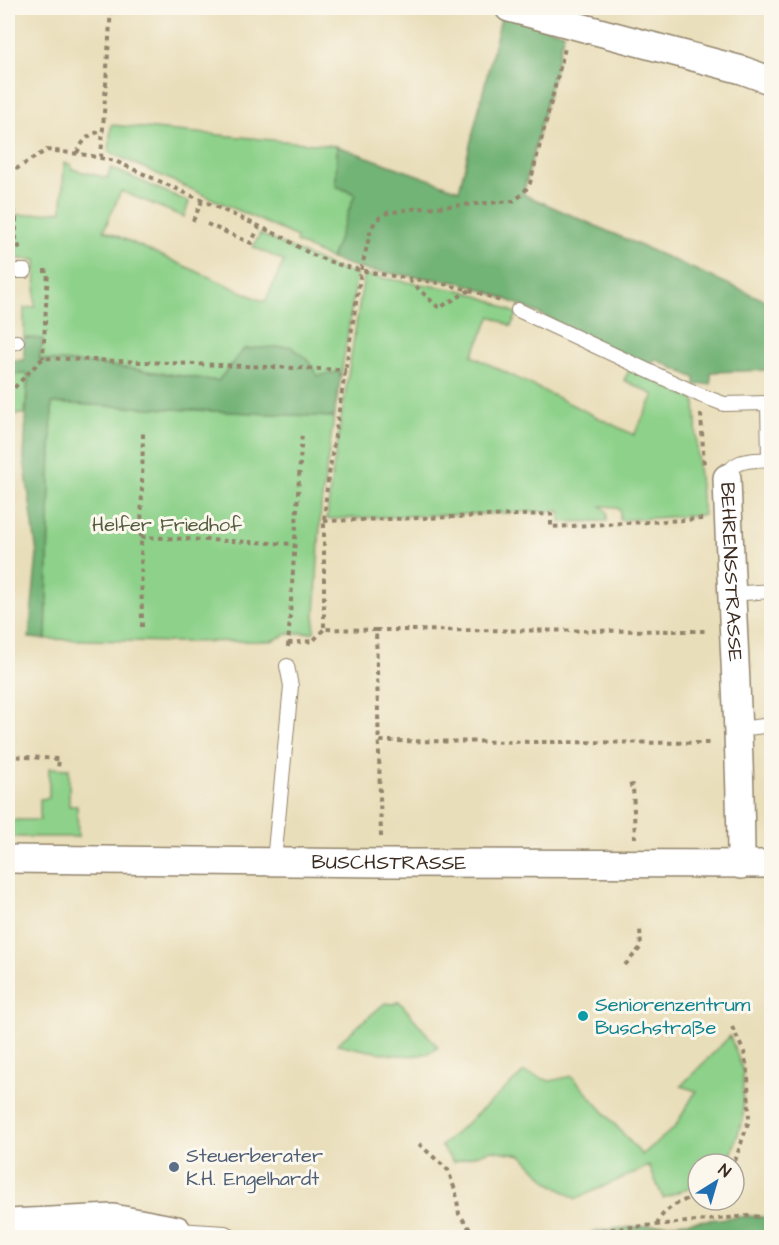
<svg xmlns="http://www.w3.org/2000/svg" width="779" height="1245" viewBox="0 0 779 1245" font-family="'Architects Daughter',sans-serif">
<rect width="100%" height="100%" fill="#fbf7ec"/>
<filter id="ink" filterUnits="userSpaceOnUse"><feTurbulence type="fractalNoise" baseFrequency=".0167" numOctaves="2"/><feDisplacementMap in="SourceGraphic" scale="12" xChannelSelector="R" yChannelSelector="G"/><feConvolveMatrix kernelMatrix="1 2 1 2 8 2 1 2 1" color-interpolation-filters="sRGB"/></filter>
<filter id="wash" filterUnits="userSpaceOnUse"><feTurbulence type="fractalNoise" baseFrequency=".008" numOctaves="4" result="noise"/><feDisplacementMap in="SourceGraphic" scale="24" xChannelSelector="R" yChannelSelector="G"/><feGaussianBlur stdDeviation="1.35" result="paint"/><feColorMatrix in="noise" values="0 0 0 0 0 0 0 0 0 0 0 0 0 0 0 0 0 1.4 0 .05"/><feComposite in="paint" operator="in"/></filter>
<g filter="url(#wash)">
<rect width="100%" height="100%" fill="#e9deba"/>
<path fill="#8dd18a" stroke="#647e54" stroke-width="1.5" d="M111 125 337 146 336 186 355 194 331 259 296 242 297 237 109 152Z
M64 163 70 164 72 169 107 178 111 168 189 202 184 217 121 191 104 230 265 302 284 261 253 247 260 234 335 268 357 274 341 376 338 372 318 377 307 359 244 349 219 381 103 365 39 359 43 339 24 338V308L35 307 36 260 8 258V214L24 215 62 211Z
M364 275 464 291 492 301 517 314 511 326 491 316 472 356 634 435 654 395 624 380 630 369 695 400 698 467 703 515 620 520V511L616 507 601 506 607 512V521L560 522V511L327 519 330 488Z
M8 374H28L25 414H8Z
M52 403 334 417 321 506 314 632 288 634 271 641 170 642 46 639Z
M49 768 69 769V806H77L78 837H8V820H40V799L49 798Z
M399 1001 438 1047C422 1066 358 1048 337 1044L385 1003 394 1004Z
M730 1036 743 1071V1118L729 1162 728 1164H698V1184L663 1198 649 1166 576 1199 548 1182 522 1155 492 1150 453 1162 441 1146 524 1072 550 1081 572 1076 642 1155 675 1127 696 1091 681 1086Z"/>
<path fill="#72b376" stroke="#566e4a" stroke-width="1.5" d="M502 14 564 33 523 194 771 303V370L711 372V384L695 385V378L655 359 650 367C589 338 527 304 462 283L365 270 331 259 355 194 336 186 337 146 459 190Z
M24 338 43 339 39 359 103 365 218 381 244 349 290 346 307 359 318 376 338 372 341 376 334 417 52 403 46 639 29 638 37 554 24 459 28 374H8V360H24Z
M749 1216 771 1218V1237H576L603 1230Z"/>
</g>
<g filter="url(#ink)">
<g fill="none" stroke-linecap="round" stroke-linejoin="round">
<defs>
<path id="lane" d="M8 271H25
M518 310 700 395 724 404 768 403 769 459C752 461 732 458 727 478
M8 343 17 342
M731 594 772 591
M739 729 772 725
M274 861 291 686 287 666
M177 1230 225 1233 234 1238"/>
<g id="street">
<path d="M509 8 742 70 772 81"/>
<path id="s1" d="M727 478C731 607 741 735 741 865"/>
<path id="s2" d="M8 859 382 863 772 864"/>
<path d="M8 1223 113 1218 177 1230"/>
</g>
</defs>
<use href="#lane" stroke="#92846c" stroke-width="16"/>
<use href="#street" stroke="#92846c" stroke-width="30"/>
<path stroke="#92846c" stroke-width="4" stroke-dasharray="4.5 4.5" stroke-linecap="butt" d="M77 153C83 140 89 133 104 131
M101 158 111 8
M8 174 47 150 87 155 115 161 285 238C348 286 433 269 502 302
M8 192 16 219V239L21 252
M193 221 202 201
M207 224 251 243 259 227
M43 271H48L43 358
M409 280 439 308 470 290
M8 394 43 358 346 370
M701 414 704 467
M8 468V470
M324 521 551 514V527L704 519
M141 537 143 433
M142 627 141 537 294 544
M376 630 708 631
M288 643 313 641 324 629
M288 647 302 432
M380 741 712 743
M8 756 59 759 58 769
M629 786 633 785 635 838
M381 837 376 630 324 629V521L327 487 361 271 371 229 376 220 387 213 411 209 513 201 523 194 530 183 565 48
M625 965 641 947 640 929
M732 1027 744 1052 748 1073 749 1120 734 1164
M419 1144 448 1170 456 1193 459 1214 476 1238
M657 1225C663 1207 682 1202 698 1194
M576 1238 603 1230 749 1216 772 1218"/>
<use href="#lane" stroke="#fff" stroke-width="14"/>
<use href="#street" stroke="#fff" stroke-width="27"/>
</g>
</g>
<circle fill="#0f9aa8" stroke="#fbf7ec" stroke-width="2" cx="583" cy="1016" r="6"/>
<circle fill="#5c6f8a" stroke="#fbf7ec" stroke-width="2" cx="174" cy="1167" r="6"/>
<g text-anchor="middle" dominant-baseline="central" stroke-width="6" stroke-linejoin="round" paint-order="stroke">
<g font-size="20" fill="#545c3e" stroke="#fbf7ec">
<text x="167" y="525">Helfer Friedhof</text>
</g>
<g font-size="20" fill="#3b2a1e" stroke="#fbf7ec">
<text stroke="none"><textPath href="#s1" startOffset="94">BEHRENSSTRASSE</textPath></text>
<text stroke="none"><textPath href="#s2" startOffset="381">BUSCHSTRASSE</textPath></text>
</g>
<g font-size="20" fill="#0d838f" stroke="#fbf7ec" text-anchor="start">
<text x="595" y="1005">Seniorenzentrum<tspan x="595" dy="23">Buschstraße</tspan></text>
</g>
<g font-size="20" fill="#4e5e75" stroke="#fbf7ec" text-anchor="start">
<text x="186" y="1156">Steuerberater<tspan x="186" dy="23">K.H. Engelhardt</tspan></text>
</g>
</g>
<rect width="779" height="1245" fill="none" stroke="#fbf7ec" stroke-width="30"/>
<g transform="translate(716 1182) rotate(37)"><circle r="28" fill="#fbf7ec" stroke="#aea59a" stroke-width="1.5"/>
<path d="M0-4.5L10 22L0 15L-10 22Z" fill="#1f6fb2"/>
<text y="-9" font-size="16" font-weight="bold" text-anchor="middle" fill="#3b2a1e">N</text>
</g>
</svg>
